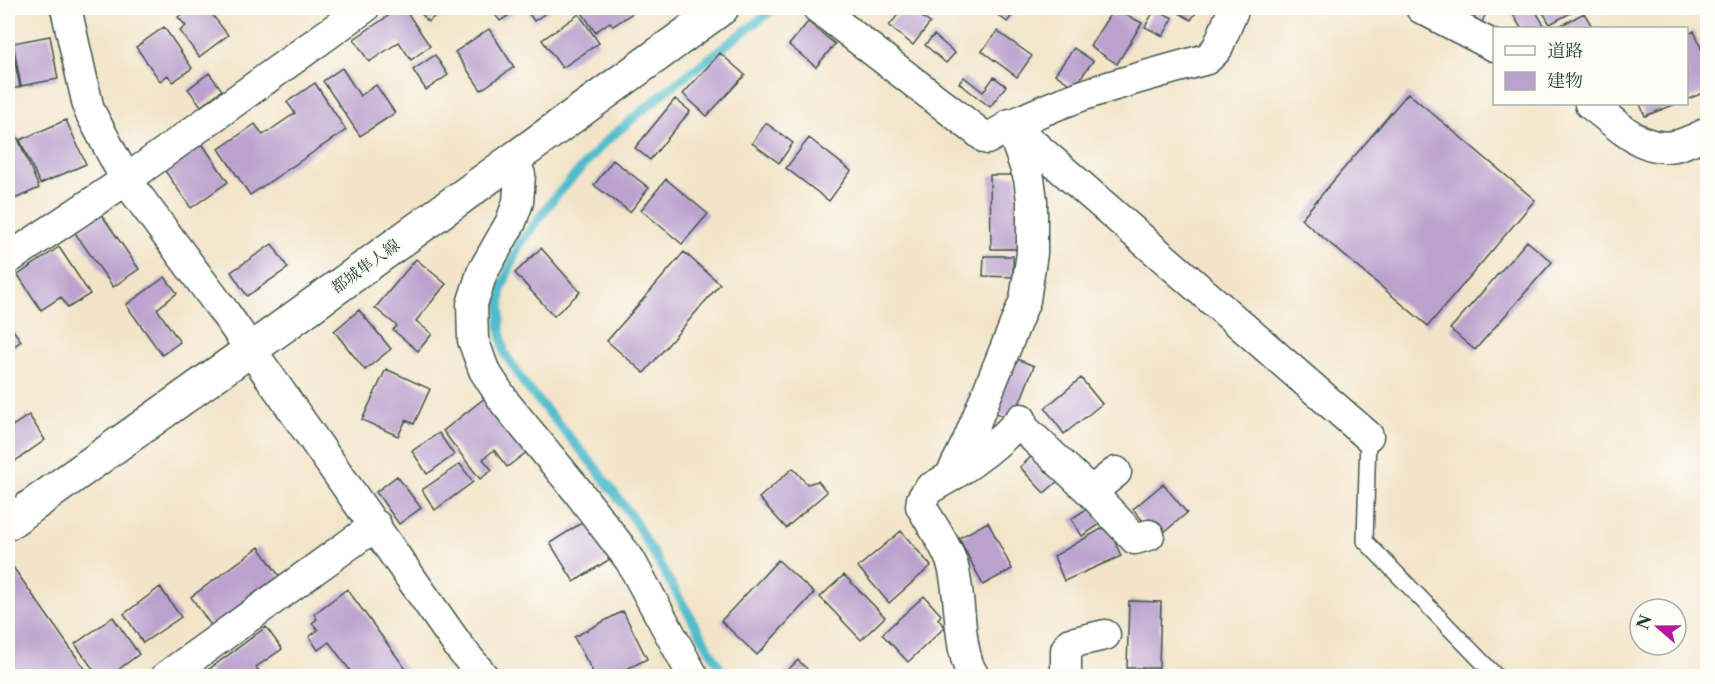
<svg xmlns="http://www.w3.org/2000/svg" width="1715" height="684" viewBox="0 0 1715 684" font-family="'Libre Caslon Text','Noto Serif JP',serif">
<rect width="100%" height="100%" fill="#fdfcf7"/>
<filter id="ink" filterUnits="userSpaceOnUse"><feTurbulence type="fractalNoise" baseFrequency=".0167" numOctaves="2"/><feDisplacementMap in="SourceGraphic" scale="12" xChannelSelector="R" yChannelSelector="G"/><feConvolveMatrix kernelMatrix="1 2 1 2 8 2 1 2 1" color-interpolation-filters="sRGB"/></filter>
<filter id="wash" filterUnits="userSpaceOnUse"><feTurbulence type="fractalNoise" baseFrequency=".008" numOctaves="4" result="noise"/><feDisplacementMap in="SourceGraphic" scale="24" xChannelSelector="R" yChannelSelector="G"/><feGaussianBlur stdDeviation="1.35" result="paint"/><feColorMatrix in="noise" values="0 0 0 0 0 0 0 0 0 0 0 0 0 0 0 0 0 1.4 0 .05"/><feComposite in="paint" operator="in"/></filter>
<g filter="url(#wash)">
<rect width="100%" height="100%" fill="#f3e4c9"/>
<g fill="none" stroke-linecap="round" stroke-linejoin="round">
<path stroke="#50bccc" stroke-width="9" d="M725 676 632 517 595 467 525 385 504 352 500 328 501 290 519 245 554 198 606 141 670 88 771 11"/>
</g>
<g id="blocks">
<path fill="#bba1ce" d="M190 8H207L228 35 199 57 180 31 186 26 178 17Z
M400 8H404L430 46 411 60 399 42 369 62 354 39Z
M417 8H445L428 22Z
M490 8H520L500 21Z
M525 8H553L534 21Z
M579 8H631L634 12 613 26 610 22 595 32Z
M903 8H910L930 23 913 45 889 26Z
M989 8H1018L1007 22Z
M1114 8 1142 23 1117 64 1090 46Z
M1171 8H1199L1191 20Z
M1467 8H1488L1481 25 1463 17Z
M1509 8H1534L1545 27 1521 28Z
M1540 8H1574L1576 10 1550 24Z
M1155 9 1173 18 1163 36 1145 27Z
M1584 13 1593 28H1556Z
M579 14 599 43 562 68 542 40Z
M808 22 835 44 816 67 789 45Z
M164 27 192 68 173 82 168 75 160 81 136 47Z
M489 29 514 67 481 90 455 52Z
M997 31 1032 56 1017 77 982 51Z
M1694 31 1708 65V91L1686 100V35Z
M934 35 955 53 946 63 925 45Z
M50 36 58 79 21 86 13 43Z
M8 43H11L20 87 8 90Z
M1074 48 1093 61 1074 87 1055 74Z
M720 53 745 75 707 116 683 94Z
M435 55 448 75 426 90 413 70Z
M342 68 360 96 376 85 395 113 360 136 323 81Z
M209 73 222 90 201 106 188 89Z
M964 77 983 92 994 77 1006 86 990 107 959 83Z
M315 83 346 130 250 195 219 149 255 124 263 135 295 113 287 102Z
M1408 93 1535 200 1428 326 1301 219Z
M675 99 690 111 650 160 635 148Z
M1640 104H1676L1645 116Z
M66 120 86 164 40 184 20 140Z
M766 123 793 143 779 163 752 143Z
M14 129 39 188 8 202V132Z
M809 138 851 171 829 201 786 168Z
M201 142 228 182 191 208 163 168Z
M613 160 649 188 630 212 594 185Z
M990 175H1017L1018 249H991Z
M666 179 708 214 682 244 641 210Z
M101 214 139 269 113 287 75 233Z
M1527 241 1552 262 1475 350 1450 329Z
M272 244 288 268 247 296 231 272Z
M59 247 90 294 68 308 61 297 41 310 18 275Z
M541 248 580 292 554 316 515 273Z
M684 252 720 284 644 373 607 341Z
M984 256H1013V277L983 276Z
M416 259 446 284 416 321 432 334 418 351 393 330 397 326 375 308Z
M165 277 177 293 157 309 180 342 162 355 126 305Z
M359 310 391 349 365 370 334 331Z
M8 323 21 341 8 351Z
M1005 354 1034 366 1013 420 984 408Z
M386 369 430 389 414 424 406 420 398 436 362 420Z
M1081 378 1102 404 1064 434 1045 408Z
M486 397 528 451 507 467 494 450 483 459 492 470 480 479 443 431Z
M29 415 45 440 8 466V429Z
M439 433 454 455 427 474 412 451Z
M1033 455 1058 481 1044 493 1020 467Z
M460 464 473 482 435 510 422 490Z
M793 468 807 484 818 481 827 492 786 528 759 498Z
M397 476 421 508 399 524 376 492Z
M1163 484 1187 513 1157 538 1133 509Z
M1091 506 1102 523 1082 536 1071 519Z
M586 520 610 559 574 582 550 543Z
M988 522 1012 569 983 585 959 538Z
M1108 525 1121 556 1064 581 1054 556Z
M901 531 931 566 889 603 858 567Z
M259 547 285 584 217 634 191 597Z
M8 560 90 676H8Z
M778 560 814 593 757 655 721 621Z
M844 575 885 617 861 640 820 597Z
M160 587 181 617 143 643 124 614Z
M347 589 411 676H354L329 642 318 650 309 637 318 630 312 623 317 619 314 614Z
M924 596 941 615 938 619 945 627 908 662 882 634Z
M1129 601 1161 602 1159 668H1127Z
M623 611 647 659 613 676H595L574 637Z
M113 617 139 654 110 676H98L75 644Z
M266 627 282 649 256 667 262 676H213L208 670Z
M798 660 814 676H782Z"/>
</g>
</g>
<g filter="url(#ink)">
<use href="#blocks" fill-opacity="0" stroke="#3f564a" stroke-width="1.5"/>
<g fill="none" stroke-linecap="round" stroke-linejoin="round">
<defs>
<path id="lane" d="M1368 436 1365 541 1496 676"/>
<path id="street" d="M66 8 89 110 126 180 225 313 460 648 483 676
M818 8 987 139C1054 98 1132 80 1207 59L1217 49 1234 8
M1421 8 1494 46
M1590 104C1619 125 1648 160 1687 142 1694 139 1701 137 1708 132
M1010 124 1368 436
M513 159 520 175 518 202 511 222 482 273 472 304 473 340 484 370 506 404 576 489 630 560 693 676
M8 259 126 180 364 8
M1018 423 1091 492 1116 472
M953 475C978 459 1002 441 1021 419
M1091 492 1135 539 1149 535
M167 676 376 525
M974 676C957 653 962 594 952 563 945 543 931 524 921 506L922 499 929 489 950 477 967 443 1025 300 1032 253V200L1029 178 1010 124
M1066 676V650L1070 643 1105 635"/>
<path id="primary" d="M8 523 285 325 722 8"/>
</defs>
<use href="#lane" stroke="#3f564a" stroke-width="18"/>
<use href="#street" stroke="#3f564a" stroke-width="33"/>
<use href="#primary" stroke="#3f564a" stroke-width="36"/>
<use href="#lane" stroke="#fff" stroke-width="15"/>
<use href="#street" stroke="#fff" stroke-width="30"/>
<use href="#primary" stroke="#fff" stroke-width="33"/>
</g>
</g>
<g text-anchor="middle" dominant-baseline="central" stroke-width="5" stroke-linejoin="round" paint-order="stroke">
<g font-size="16" fill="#1f3d34" stroke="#fdfcf7">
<text transform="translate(365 266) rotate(-36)">都城隼人線</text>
</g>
</g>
<rect width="1715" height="684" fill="none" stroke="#fdfcf7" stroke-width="30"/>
<rect x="1493" y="27" width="195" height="78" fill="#fdfcf7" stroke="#a4b0a9" stroke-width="1.5"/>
<rect x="1505" y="46" width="30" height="9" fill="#ffffff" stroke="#a4b0a9" stroke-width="1.5"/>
<text x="1547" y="57" font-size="18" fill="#1f3d34">道路</text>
<rect x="1505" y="72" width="30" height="18" fill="#bba1ce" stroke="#a4b0a9" stroke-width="1.5"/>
<text x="1547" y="87" font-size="18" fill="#1f3d34">建物</text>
<g transform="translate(1658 627) rotate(290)"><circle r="28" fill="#fdfcf7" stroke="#a4b0a9" stroke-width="1.5"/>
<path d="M0-4.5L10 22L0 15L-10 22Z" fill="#b5179e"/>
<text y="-9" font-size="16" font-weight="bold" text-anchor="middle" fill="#1f3d34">N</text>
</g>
</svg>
